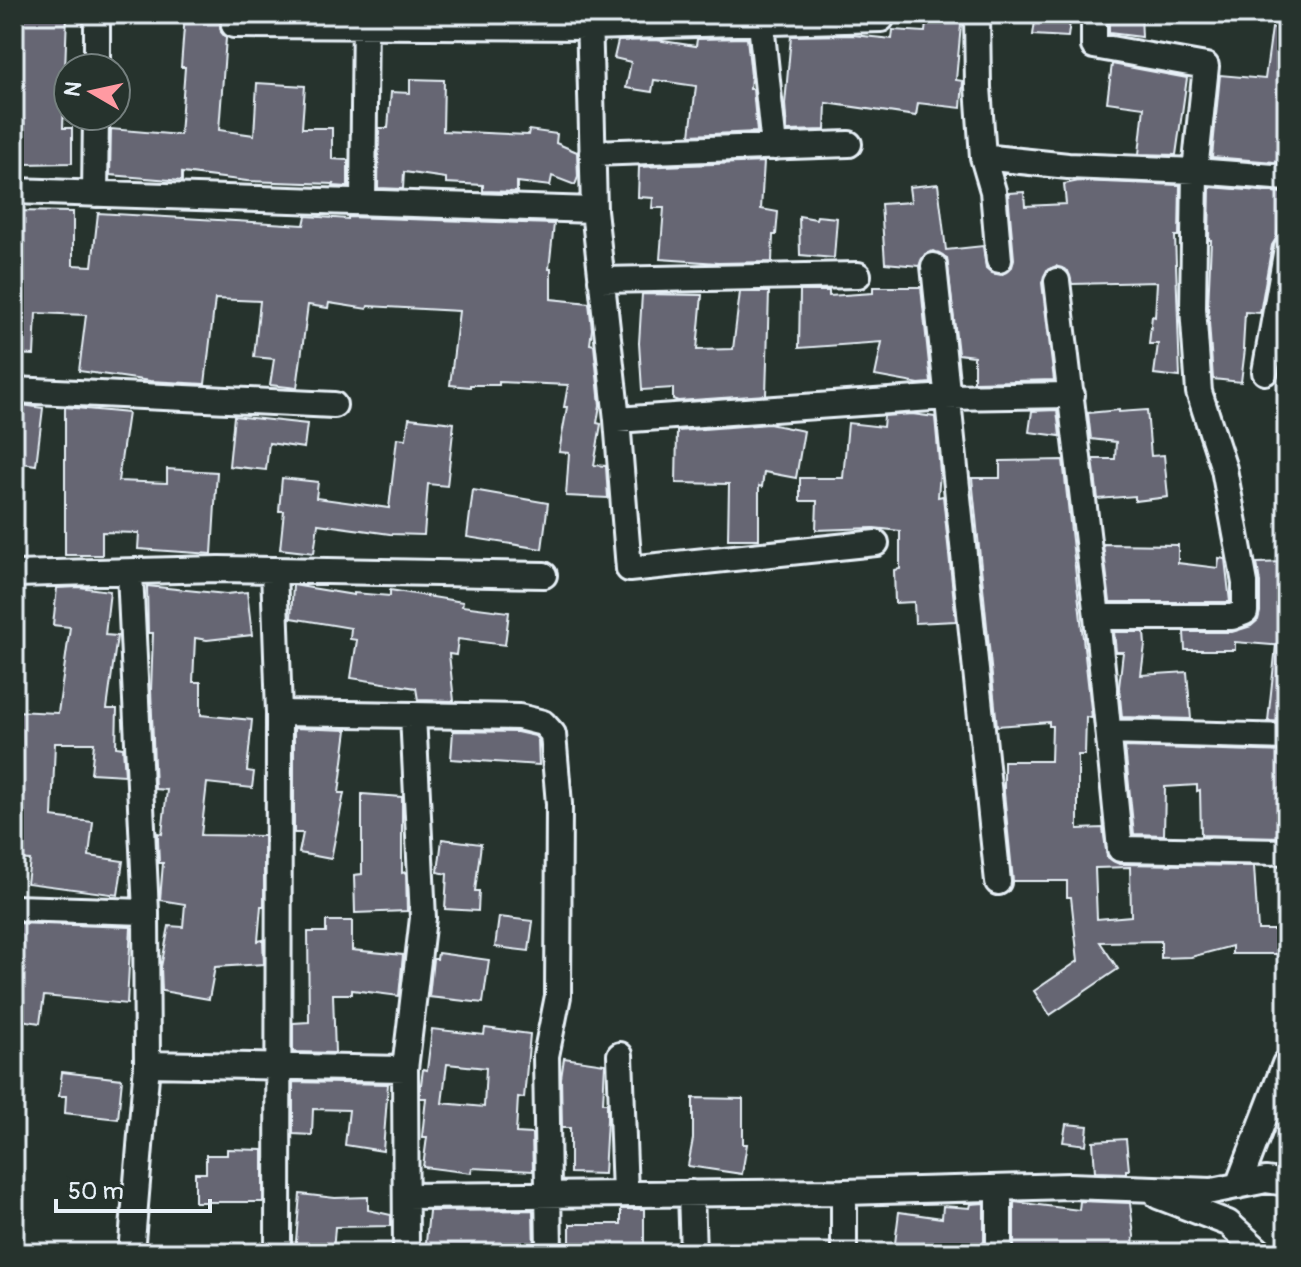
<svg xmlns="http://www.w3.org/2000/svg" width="1301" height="1267" viewBox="0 0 1301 1267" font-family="Pangolin,sans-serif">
<rect width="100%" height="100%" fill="#26332d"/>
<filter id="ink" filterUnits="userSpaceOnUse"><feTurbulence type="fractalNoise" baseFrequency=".0125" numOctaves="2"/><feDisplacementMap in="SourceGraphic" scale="16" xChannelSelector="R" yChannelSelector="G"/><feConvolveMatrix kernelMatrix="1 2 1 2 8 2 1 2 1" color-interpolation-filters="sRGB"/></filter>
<g filter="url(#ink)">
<path fill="#666673" stroke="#e8f1f8" stroke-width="2" fill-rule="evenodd" d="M14 14H67L63 128H72V163L25 164 24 120H20L22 44H14Z
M185 14H219L221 32 226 38 219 130 254 135 257 83 305 86 302 128H332V159L348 160V187L333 186 334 184 247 181 182 173V181L110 175 111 129 180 135 185 67H181Z
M927 14H962L956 80 963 81 961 108 918 103 916 116 826 103 825 130 787 131 785 104 791 36 853 35 892 39 893 30 925 32Z
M1036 14H1071L1068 37 1033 35Z
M1109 14H1141L1142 37 1109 33Z
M1272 28 1287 30V163L1212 157 1220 75 1265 79Z
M747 38 751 76 750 89H753L757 132 690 135 696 86 654 80 652 92 626 88 631 62 614 58 618 41 656 40 696 46 697 39Z
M1112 64 1187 78 1176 155 1139 154 1144 107 1107 102Z
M410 79 444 80 443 131 528 135 529 130 557 134 556 143 577 152 578 177 575 185 552 176 550 186 517 182V192L483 191V185L446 183V178L404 172 403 189 378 188 379 128H388L391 92 410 93Z
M764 162 761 209 778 212 776 235H773L772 262 718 263 660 259 664 208H652L653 198 638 197 639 167Z
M1079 181 1180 185 1179 236H1175L1180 377 1154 374 1158 344H1149L1152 316 1155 317 1157 282 1072 284 1068 271 1056 266 1047 270 1042 283 1054 380 974 382V356L958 354 947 258 933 251 925 254 919 266 885 263 881 204 911 202 909 187 938 184 946 250 983 246 986 268 992 273 1001 275 1012 267 1014 259 1008 193 1024 192 1025 206 1066 204 1064 184Z
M1210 187 1283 193 1277 237 1272 245 1260 313 1245 312 1243 349H1245L1241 382 1213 379 1208 308 1211 240H1209Z
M14 211 73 212V265L92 266 98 213 304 225 306 216 348 219V217L554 224 549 269H551V299L589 303 592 329 590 344 594 345 600 405 597 423 601 424 594 465 606 466 608 498 566 496 569 453 559 452 567 407H564L568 385 499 382V385H470V387L450 385 459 311 368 306 367 309 329 303 328 308 308 305 297 388 270 385 274 359 254 357 260 301 215 299 205 384 150 381 79 371 86 315 36 313 34 355 14 354Z
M799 216 816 219 817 216 837 218 834 258 800 255Z
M873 287H921L931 383 919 384 875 376 882 342 799 348 800 291H829V296L873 293Z
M740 292H769L766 395 678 401 673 399V388L642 390 639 343 642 294 702 295 697 350 733 349Z
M22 405 43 408 36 465 15 462Z
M65 407 128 413 118 481 167 483V469L217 472 212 554 138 549 139 533 102 532V555H65Z
M1057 410 1060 436 1029 432 1032 411Z
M1119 410V412L1147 410 1151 456 1164 455 1168 497 1135 501V496L1098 499 1093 459H1115L1116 442 1091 439 1088 413Z
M912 414 935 417 940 472 938 497 943 496 956 621 915 623 914 602 895 603 894 570 900 569V531L874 528 816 530 817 501H800V478H843L848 423 883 427 884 416Z
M234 416 307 424 304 448 269 443 266 470 229 466Z
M409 418 454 423 447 486 428 484 424 535 390 534 318 524 314 553 280 549 284 511H279L282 478 318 482 316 498 389 508 397 438 406 439Z
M769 424 804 431 796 478 764 472 762 487 759 486V539H728L729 484 676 483 677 431Z
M1063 460 1092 718 1086 717 1085 755H1078V829L1103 828 1107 857 1119 864 1254 866 1258 930H1287V946L1285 954H1232V946L1191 957 1161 958V941L1100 942 1118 969 1050 1015 1034 991 1078 961 1071 897H1067V881H1013L1004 793V761H1051L1052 726H1049V722L997 726 972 478H1000V461ZM1130 867 1131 916 1097 919 1095 868Z
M473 490 548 503 542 549 467 537Z
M1103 544 1178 545V563L1218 568 1219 558 1225 559 1230 602H1110Z
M1287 562V722L1268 721 1276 645 1285 646 1235 642V650H1185L1184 632H1232L1251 626 1258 620 1260 612V583L1257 563Z
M293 585 354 595V593L390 596V590L463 602 462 606 509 612 505 645 458 639 456 655 449 654 454 701 418 700 416 688 351 678 357 640 350 639 351 628 291 618Z
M147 586 226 594 247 592 252 635 207 640 195 638 193 682H201V715L252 720 247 771 254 772 252 788 207 783 201 835 264 836V906H261L258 941 263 940 264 964 215 967 209 999 162 991 161 967 169 926 183 927 185 904 160 900 163 863H159L158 840V833L162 834 167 790 155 789 151 690 153 633H148Z
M79 587 110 591 105 635 117 636 107 709H117L116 747 123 748 125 775 91 773 94 743H55L52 817 93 822 89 856 123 861 118 895 27 883 30 860 14 859V711L58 713 70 627 53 625 57 588Z
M1114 632H1144L1145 645 1141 675 1187 672 1191 719 1122 717 1119 687 1123 652H1116Z
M294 728 347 730 339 793H344L331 859 299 853 303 833H294Z
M453 731 517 732 535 736 538 740 539 765 451 759Z
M1125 747 1287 752V791L1283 790 1286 837 1201 835 1200 790 1197 791V785L1165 787 1164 835 1134 834Z
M362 794 402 797V873L406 872 407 911 355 913 354 875 362 874Z
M442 839 481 844 475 891H479L478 911 445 909 447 874 438 872Z
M499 917 533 921 529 951 495 947Z
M326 921H352V950L403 955 399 996 352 990V994H333L335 1053 293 1052V1023L309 1022 308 932H326Z
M14 923 131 927 127 1004 44 996 40 1023 14 1019Z
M438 953 489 960 483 1003 429 997 433 959H437Z
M485 1028 530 1034 524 1098 518 1097 516 1133 532 1134 533 1171 472 1168 471 1173 423 1167 427 1137H422L426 1098H420V1092L423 1069 427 1070 432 1029 484 1035ZM447 1064 486 1068 484 1107 442 1103Z
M564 1058 605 1064 603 1103H607V1120L604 1174 570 1173V1128H562L561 1078Z
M62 1072 122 1079 118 1119 65 1113 66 1096H59Z
M293 1082 388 1084 383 1151 345 1145 349 1110 313 1109 312 1135 293 1134Z
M693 1098 743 1099V1144H747L742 1174 688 1166 693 1139Z
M1066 1124 1088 1126 1086 1145 1063 1142Z
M1126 1139 1129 1170H1126V1173L1095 1172 1093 1141Z
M227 1149 263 1150V1202H195V1173H206V1155H227Z
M300 1194 335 1198 368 1197V1210L391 1215V1226L335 1227 333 1253H295Z
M1080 1201 1130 1203 1134 1236 1132 1253H1014V1202L1079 1210Z
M984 1203V1253L924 1248 923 1253 894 1251 899 1212 942 1218 943 1206 970 1208 971 1204Z
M621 1209H644V1253H570V1224H621Z
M533 1210 534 1253 479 1249V1253H425L429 1211Z"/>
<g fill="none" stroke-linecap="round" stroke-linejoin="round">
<defs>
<path id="street" d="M234 14V25L589 27 881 19 880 14
M760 14 774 147
M977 14 978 87 983 157 1068 166 1195 171 1193 308 1199 392 1224 469 1245 583V612L1232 617H1097
M1094 14V46L1206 66 1195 171 1287 178
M97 68V14
M592 153 849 144
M983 157 993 191 999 260
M14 191 594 210 589 14
M95 194 96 116
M363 202 365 14
M594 210 617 420 629 569 876 543
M934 266 998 882
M601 280 858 275
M1057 281 1097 617 1120 849 1287 852
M1265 372 1287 248
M14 390 334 405
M617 420 946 397 1072 395
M274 570 279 713 278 1253
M14 574 219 569 544 575
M279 713 413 715 423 918 405 1069
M413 715 519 717 543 723 553 734 559 804 558 996 546 1056 549 1253
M1109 732 1287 737
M14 908 146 912 130 573
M146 912 147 1064 405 1069 406 1253
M620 1055 625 1194
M1238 1186 1285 1064
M999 1188V1253
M844 1192 1069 1186 1212 1191 1266 1180 1287 1183
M691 1193 693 1253
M406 1196 844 1192V1253
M1158 1196 1228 1223 1261 1253
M131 1253 147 1064"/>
</defs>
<use href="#street" stroke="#e8f1f8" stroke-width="30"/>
<use href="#street" stroke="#26332d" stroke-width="24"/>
</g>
</g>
<rect width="1301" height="1267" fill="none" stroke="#26332d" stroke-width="48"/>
<rect x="24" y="24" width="1253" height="1219" fill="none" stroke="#e8f1f8" stroke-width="3" filter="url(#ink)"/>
<g transform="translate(92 92) rotate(279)"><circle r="38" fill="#26332d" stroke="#747f7e" stroke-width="2"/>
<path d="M0-6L14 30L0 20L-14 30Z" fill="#ff9aa2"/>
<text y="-12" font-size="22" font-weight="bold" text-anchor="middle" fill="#e8f1f8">N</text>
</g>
<path d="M56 1199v12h154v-12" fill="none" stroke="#e8f1f8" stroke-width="4"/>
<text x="68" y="1199" font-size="24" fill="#e8f1f8" stroke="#26332d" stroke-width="6" paint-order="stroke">50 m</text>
</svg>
